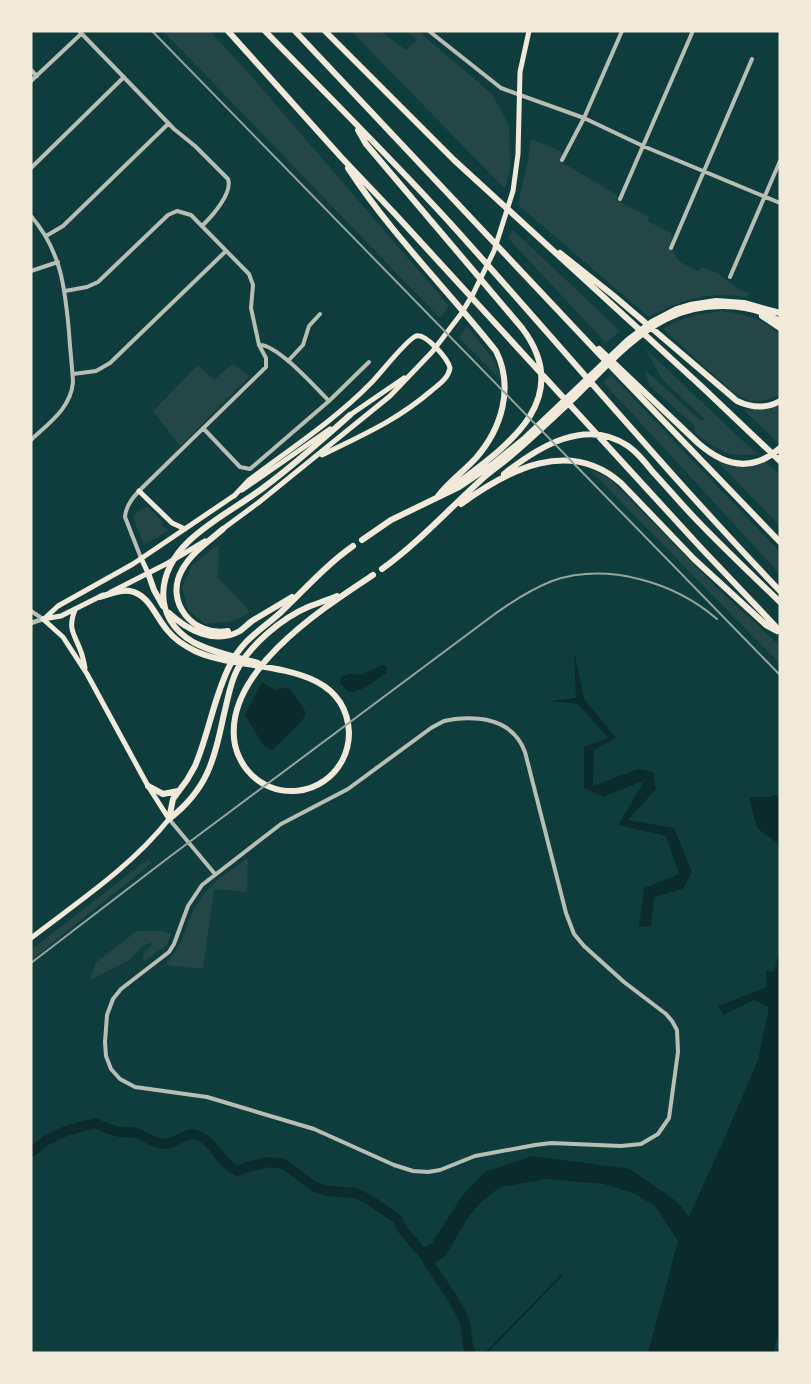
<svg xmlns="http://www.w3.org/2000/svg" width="811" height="1384" viewBox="0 0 811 1384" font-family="'Playfair Display',serif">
<rect width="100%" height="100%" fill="#0f3d3e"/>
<path fill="#244646" d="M163 31H210L253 78 449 306 440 318Z
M351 31H380L406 50 417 40 406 31H418L492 94 509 125 510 169 505 189Z
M531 139 561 151 563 163 617 195 618 201 649 217 647 221 671 233C674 260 673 260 698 271L702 267 717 273 741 291 749 292 748 297C705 292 687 298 649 317L518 205 528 160Z
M513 230 620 331 606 343 508 238Z
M721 311C746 315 760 317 780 335L779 396 761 401H749L734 393 663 329C681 317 699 314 721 311Z
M467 326 496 363 501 380 459 337Z
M645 348 746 444 758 454C727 458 720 451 695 433L694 425 649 385 644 369 700 420H706L662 379Z
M232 364 250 376 180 446 153 411 198 365 214 380Z
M611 375 780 552V574L603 382Z
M780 404V440L778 443 744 410Z
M714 458C734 467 745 472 766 462L780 475V526Z
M589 469 609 478 717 588 780 646V664Z
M148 507 164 523 161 525 169 530 144 545 134 520V515L141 509Z
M219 544 218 578 250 611C237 623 223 622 205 624L188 610 182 587 192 565Z
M248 858 247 892 214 889 203 969 166 965 182 940 194 909 207 890 220 878Z
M148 859 152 863 31 960V950Z
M137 931H163L171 934 167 945 143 962V955L154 942 142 946 130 960 90 980 96 962Z"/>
<path fill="#0a2a2b" d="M574 651 584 699 616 738 594 750 593 786 638 769 653 772 656 789 628 820 674 828 692 872 683 889 654 897 651 926 639 927 644 888 679 874 666 836 618 825 645 780 603 797 584 788V747L608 738 578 704 550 701 576 698Z
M382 665 387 666V672C375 681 364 691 349 692L340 683 341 677 349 674 361 675Z
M262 682 275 690 289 687 304 709 306 714 301 722 272 750 263 745 245 715Z
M773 795 780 796V845L757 828 749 797H771Z
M780 948V1331L773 1353H648L678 1241 656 1207 636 1194 604 1184 547 1179 500 1187 482 1201 469 1216 446 1255 434 1264 424 1247 432 1243 462 1196 485 1172 532 1156 630 1169 676 1201 689 1216 722 1144 758 1060 769 1007 754 1000 723 1015 718 1006 767 987 766 971 774 972Z"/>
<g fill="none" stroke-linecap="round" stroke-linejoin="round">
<path stroke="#0a2a2b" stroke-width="2" d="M486 1353 561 1276"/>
<path stroke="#0a2a2b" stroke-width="10" d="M31 1152 47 1140 66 1131 95 1123C103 1127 111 1131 121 1132 125 1133 132 1131 136 1133 147 1136 152 1144 165 1144 177 1144 185 1131 197 1135 215 1141 220 1164 237 1171L247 1167 270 1162 284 1164 313 1186 327 1191 355 1193 370 1200 397 1219 403 1230 425 1256 438 1249
M425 1256C437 1279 456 1298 465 1323 468 1332 465 1344 471 1353"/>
<path stroke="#b8beb3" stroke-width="4" d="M79 31 174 129 195 146 228 179C233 193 212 216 203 225
M429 31 501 88 584 118 643 146 780 203
M31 70 37 76
M31 81 81 34
M562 160 584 118 622 31
M31 168 124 77
M620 199 692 33
M31 216C61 251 65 287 69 332 70 348 72 365 73 382 71 408 49 423 31 440
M46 236 63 226 168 124
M671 248 752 59
M31 271 58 262
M730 277 780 161
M65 291 87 287 98 282 168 215 177 211 191 215 249 274 253 285 251 308 259 345 266 358V367L144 486C135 495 126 504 125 517L141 558
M259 345C276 343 316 388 329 401L369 362
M288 361 303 345 309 326 320 314
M73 374 96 371 110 363 226 251
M203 428 240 467 250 469 329 401
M31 611 43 619
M455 719C485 716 514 722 525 752L566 913 574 934 584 946 624 982 666 1014 672 1021 677 1030 678 1052 669 1118 658 1134 641 1144 621 1146 551 1143 535 1145 475 1156 440 1170 428 1172 413 1171 394 1165 314 1129 207 1097 135 1087 120 1079 111 1069 106 1056 105 1042 107 1015 113 999 121 989 169 952 174 944 188 906 202 885 281 824 348 789 431 728 444 721Z
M169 819 215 874"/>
<path stroke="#b8beb3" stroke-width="4.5" d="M31 623 43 619"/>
<path stroke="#f1e9da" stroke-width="5" d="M347 417 404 378
M242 490 330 429
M139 491 172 523 185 529
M234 496 249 480C290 449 335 420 371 383 380 374 407 339 416 336 426 333 448 359 450 368 448 379 439 384 431 391 396 421 362 435 322 455
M220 531 258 503 390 396 432 352 461 314 473 294 494 251 513 191 518 154 520 72 529 31
M141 558 148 573
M111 592 168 563 205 541
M75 610C67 630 75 634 81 652 83 657 84 663 85 668
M43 619 61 616 103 595
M44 619 58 606 133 564 235 495
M31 938C79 901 131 867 169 819L148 786 87 674 63 637 43 619"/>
<path stroke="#f1e9da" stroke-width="6" d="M228 31 341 157 396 215 702 549 780 631
M265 31C327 95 391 158 451 224 561 346 666 472 780 591
M295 31 600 355 780 542
M325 31 454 160 701 386 780 461
M358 130 366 144 522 328C577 401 504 448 451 488
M348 168C391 234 447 289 496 351 514 387 502 428 476 458 464 471 449 482 438 496
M560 253 614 296 737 401C752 408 766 409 780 401
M762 316 780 328
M599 349 698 443C724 466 752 473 780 448
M504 474C538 447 586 417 628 446 638 453 645 462 652 471 665 485 677 499 690 513 719 544 750 573 780 602
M461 504C508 470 569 437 621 483L694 559 766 625 777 631
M223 529C209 541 191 553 182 570 164 602 193 637 228 631
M362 540 391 520 459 487 493 464 525 438 628 340 652 322 677 309 690 305 716 301 744 303 780 313
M382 569C418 543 448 510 481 480 491 471 503 463 513 454 534 436 554 417 574 398 602 371 632 336 666 319 700 302 747 301 780 321
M148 573 154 590 163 606
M100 597C110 594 120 589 130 591 149 594 156 618 168 631 175 640 185 646 195 651 243 674 346 656 349 733 349 752 340 770 324 781 308 792 288 794 270 787 252 780 239 763 235 745 221 673 323 608 373 575
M169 613C187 630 215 645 240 631 244 628 248 624 252 621 265 613 279 605 292 597
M258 663C237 657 213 653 193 642 151 617 157 571 189 541 211 520 239 506 263 488 294 465 322 440 350 415
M148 786 163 794 178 791
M169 819 173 799 187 780 195 766C209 733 214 696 230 665 243 639 260 631 280 613 304 590 326 565 353 546
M169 819C208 789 214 760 224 714 228 699 230 683 237 670 250 645 282 618 308 607 318 603 328 600 337 596"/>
<path stroke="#97a49c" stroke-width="2" d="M152 31 780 675
M31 963 168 858 484 622C505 606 527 591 552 581 607 562 674 582 717 619"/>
</g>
<rect width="811" height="1384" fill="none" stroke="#f1e9da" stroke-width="65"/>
</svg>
